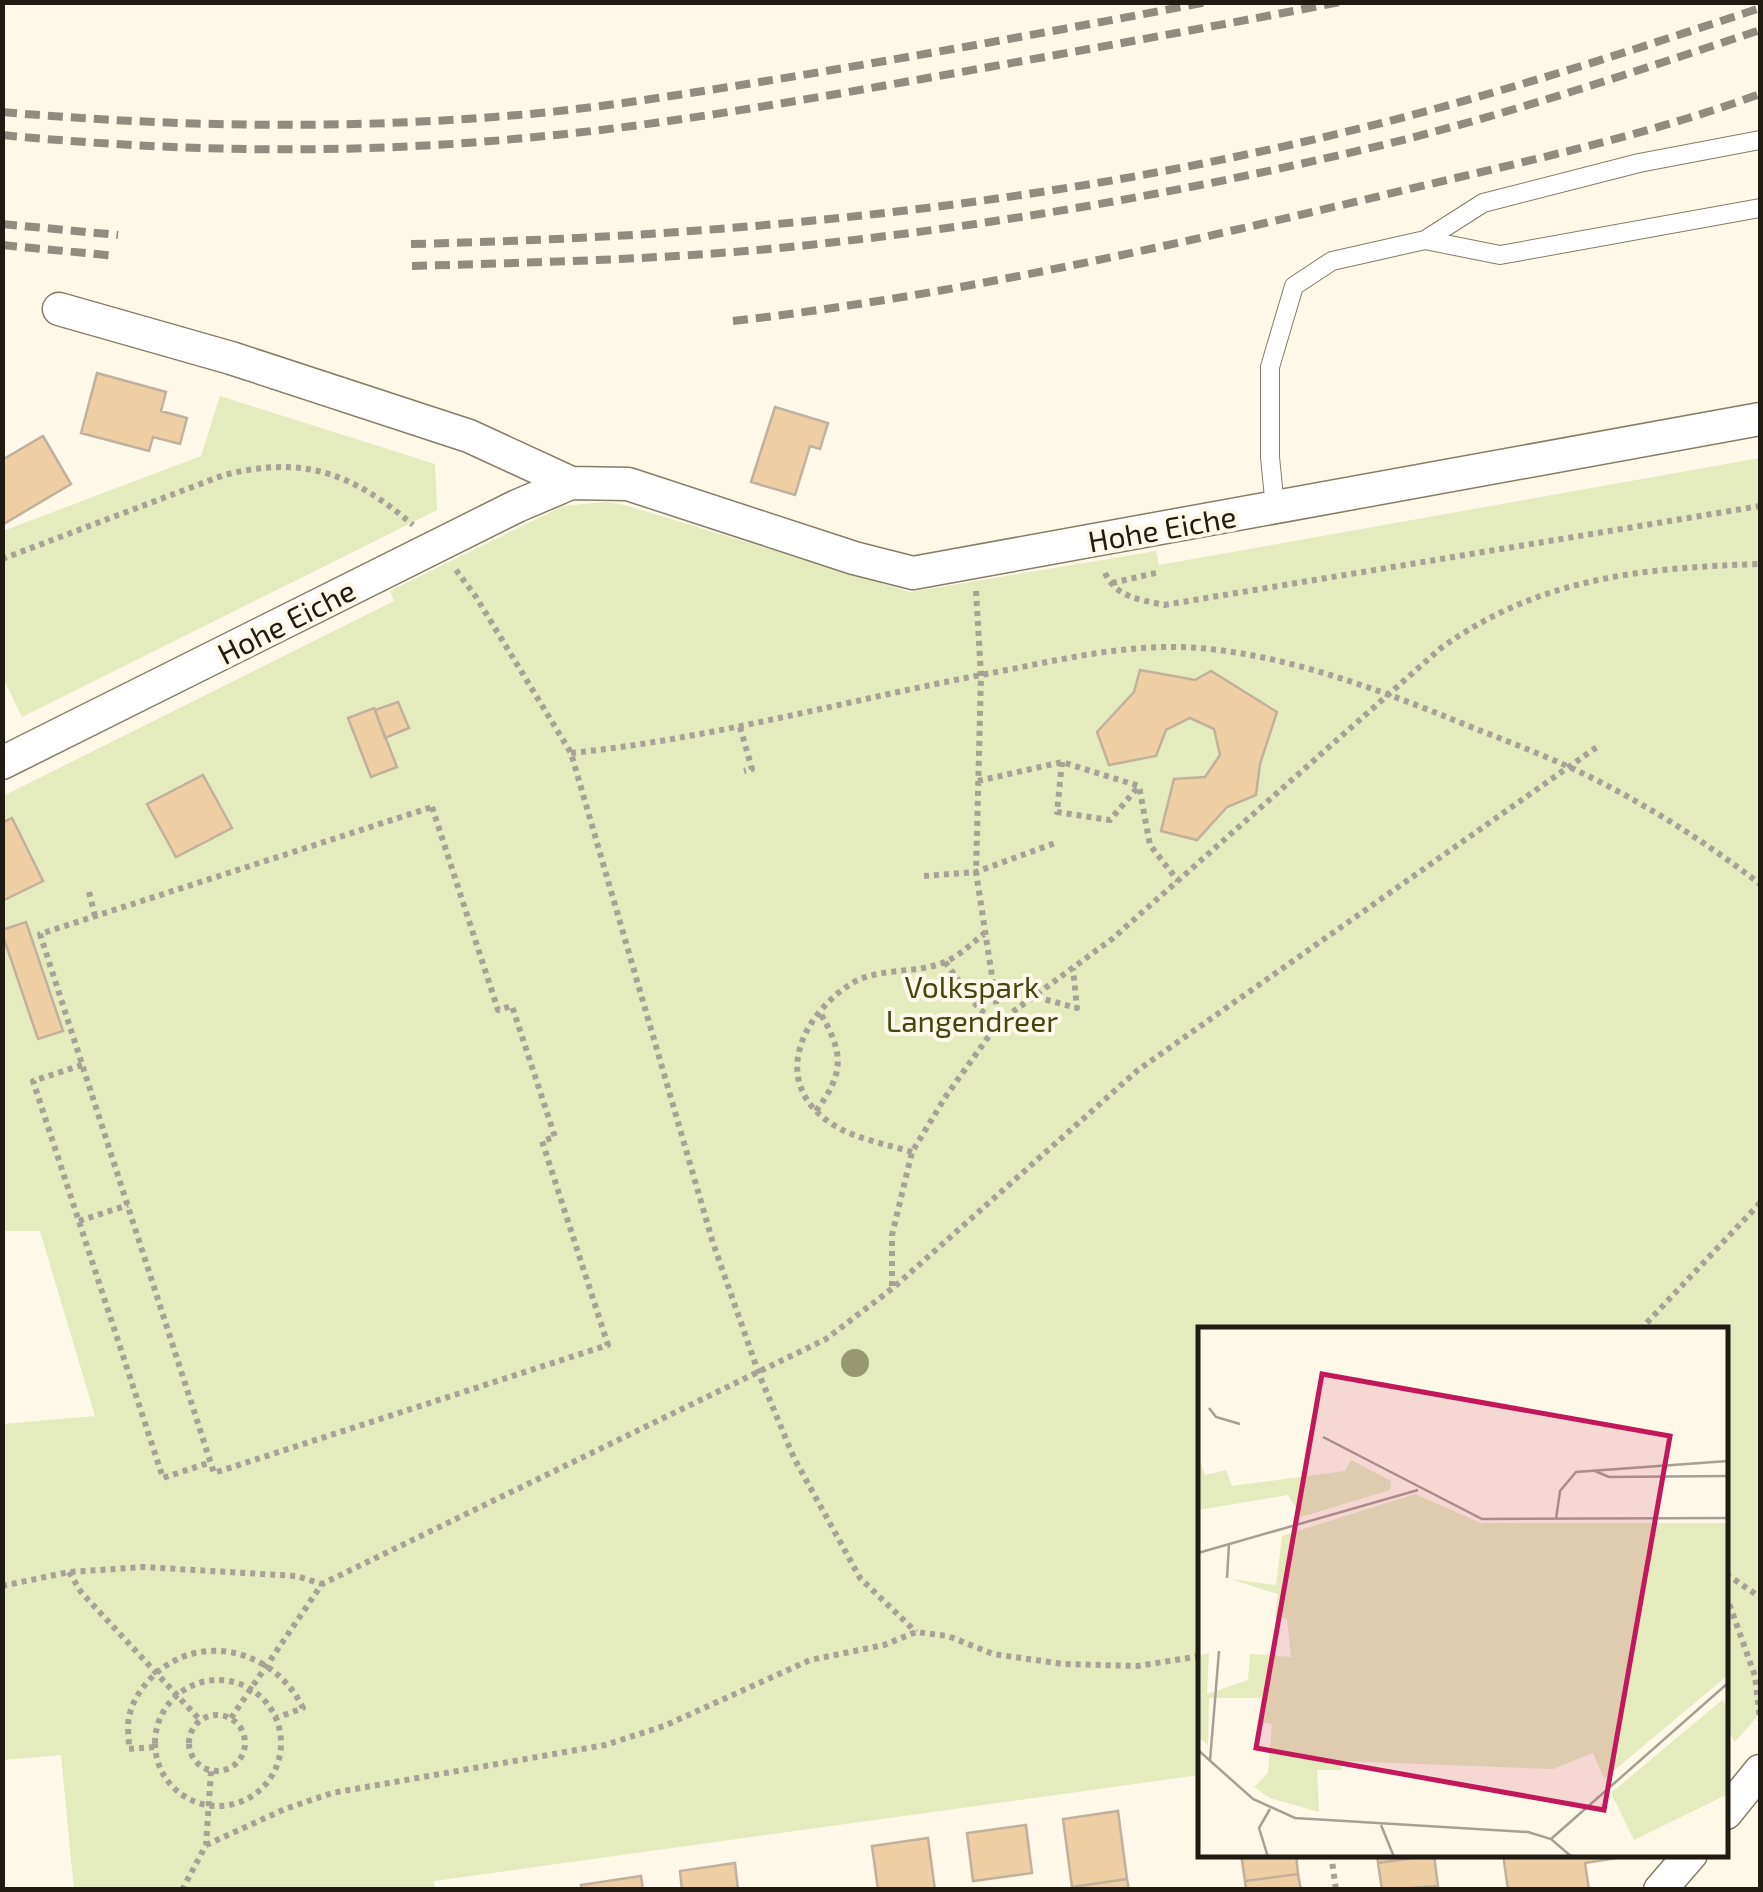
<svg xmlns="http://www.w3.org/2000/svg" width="1763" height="1892" viewBox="0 0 1763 1892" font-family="'Exo 2',sans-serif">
<rect width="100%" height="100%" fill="#fef8e9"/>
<path fill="#e4ebbd" d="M220 396 435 464 437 510 22 717 3 678V531L201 456Z
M1760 458V1713L1735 1742 1726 1727V1330H1200V1775L434 1881 435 1889 74 1890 61 1755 3 1760V1424L95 1416 40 1231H3V796L394 601 390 591 563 506 605 502 625 505 910 592 1156 551 1159 565Z"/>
<path fill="#efcea4" stroke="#c1b19c" stroke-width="2.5" d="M97 373 166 392 161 411 187 418 180 444 153 437 149 451 81 433Z
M775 407 828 423 820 449 810 446 795 495 751 482Z
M43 436 71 484 2 525V460Z
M1140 670 1195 680 1211 671 1277 712 1260 764 1256 795 1227 807 1197 840 1161 831 1174 779 1205 777 1220 755 1214 729 1190 718 1166 730 1156 756 1109 765 1097 732 1134 692Z
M398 702 409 728 385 738 375 710Z
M374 708 397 767 371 777 348 718Z
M203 775 232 828 176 857 147 804Z
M12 818 43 881 2 901V823Z
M26 922 63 1031 38 1039 2 933V930Z
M1118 1811 1127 1879 1072 1887 1063 1819Z
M1026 1825 1032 1873 973 1881 967 1833Z
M928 1838 935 1890H878L872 1846Z
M1241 1854H1296L1298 1874 1245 1881Z
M1377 1854H1434V1855L1378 1863Z
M1503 1854H1623V1857L1585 1863 1589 1890H1508Z
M1434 1855 1438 1886 1382 1890 1378 1863Z
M735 1863 738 1890H682L680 1871Z
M1298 1874 1301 1890H1246L1245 1881Z
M641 1876 643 1890H582L581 1885Z
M1127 1879 1129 1890H1073L1072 1887Z"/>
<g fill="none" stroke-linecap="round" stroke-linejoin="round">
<defs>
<path id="lane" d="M1425 240 1500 255 1760 208
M1275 508 1270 457V367L1294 286 1332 261 1425 240 1483 203 1639 163 1760 140"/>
<path id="street" d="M59 309 231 358 469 436 571 483
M2 763 517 506 571 483 628 484 854 558 913 573 1760 419
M1726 1813 1760 1771
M1660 1890 1691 1854"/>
</defs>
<use href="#lane" stroke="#867c67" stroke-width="20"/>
<use href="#street" stroke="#867c67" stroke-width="35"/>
<path stroke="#a8a296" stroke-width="6" stroke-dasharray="5 5" stroke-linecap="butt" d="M2 559 224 475C304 455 352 473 413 525
M456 570 476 597 571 753 713 1243 759 1374 794 1458 860 1578 916 1632
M1105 573C1117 598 1139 599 1164 605L1760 506
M1112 583 1160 572
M976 591 981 675 976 872 999 1022
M740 727 752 769 744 771
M571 753C711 739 848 700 986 674 1045 663 1105 648 1165 647 1256 645 1365 684 1449 718 1488 734 1529 749 1567 766 1635 797 1702 839 1760 884
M1062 762 1057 812 1110 820 1138 787
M978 781 1062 762 1139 786 1150 845 1178 881
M432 807 498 1010 512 1006 555 1137 542 1141 608 1345 214 1473 40 934Z
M924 876 976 872 1055 843
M89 892 95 916
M945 962 980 1010 998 1022
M1036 997 1077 1008 1073 968
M82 1065 33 1081 163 1478 211 1462
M816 1111C845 1072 844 1053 819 1011
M912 1152C886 1144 855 1139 832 1124 771 1084 799 1019 849 985 877 966 918 975 947 961 960 955 972 943 984 934
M79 1221 128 1205
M892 1286V1235L912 1152 946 1096 999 1022 1112 939 1441 648C1540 577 1643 568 1760 564
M1640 1330 1760 1203
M69 1572 81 1592 200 1720
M1726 1574 1760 1597
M2 1586 69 1572 144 1567 296 1576 322 1584
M1726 1595 1755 1676 1760 1720
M155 1743a63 63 0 1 1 126 0a63 63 0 1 1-126 0Z
M189 1743a28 28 0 1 1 56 0a28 28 0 1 1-56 0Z
M231 1718 322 1584 826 1339 893 1288 1138 1070 1597 747
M154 1747 129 1749C129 1739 127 1727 129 1717 132 1702 141 1688 152 1677 200 1630 275 1650 303 1708L276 1718
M206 1845 285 1809 332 1793 605 1745 664 1726 810 1660 884 1645 916 1632 948 1636 993 1654 1063 1664 1138 1666 1200 1656
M1331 1854 1336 1890
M182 1890 206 1845 211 1771"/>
<use href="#lane" stroke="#fff" stroke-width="18"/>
<use href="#street" stroke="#fff" stroke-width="32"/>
<path stroke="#918c80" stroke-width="8" stroke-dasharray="15 8" stroke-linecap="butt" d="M2 112C175 127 346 130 518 115 601 108 684 94 766 81 913 57 1060 30 1207 2
M2 135C176 152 351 155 525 138 658 126 791 102 922 79 1062 54 1201 29 1340 2
M2 224 118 235
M411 244C724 237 1036 207 1341 133 1483 99 1622 54 1760 8
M2 245 116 256
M412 266C550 262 689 259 827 243 999 224 1171 194 1340 155 1483 123 1622 76 1760 30
M733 321C951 296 1166 247 1380 196 1507 165 1637 139 1760 94"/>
</g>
<circle fill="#979771" cx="855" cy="1363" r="14"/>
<g text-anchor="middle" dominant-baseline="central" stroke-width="8" stroke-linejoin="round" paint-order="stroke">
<g font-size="30" fill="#1f1b13" stroke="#fef8e9">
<text transform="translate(1162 528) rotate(-10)">Hohe Eiche</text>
<text transform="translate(286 621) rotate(-27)">Hohe Eiche</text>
</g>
<g font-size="30" fill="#42470e" stroke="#fef8e9">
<text x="972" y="986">Volkspark<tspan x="972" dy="34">Langendreer</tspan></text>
</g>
</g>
<g transform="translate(1198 1327)">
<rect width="530" height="530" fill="#fef8e9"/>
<path d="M0 127 7 148 28 143 34 159 147 144 153 133 193 154 192 163 103 190 90 168 0 183ZM217 167 283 196H530V348L406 452 395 426 355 442 144 434V443H119L121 485 72 471 56 460 70 446 74 397 61 395 63 371H11L10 418 0 410V329L11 326 9 367 50 353 52 327 93 330 89 292 77 290 80 267 32 252 78 258 84 209ZM524 373 530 379V467L436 513 413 466Z" fill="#e4ebbd"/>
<path fill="none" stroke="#a5a093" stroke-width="2.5" d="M11 81 18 90 42 97M125 110 284 192 530 191M397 144 411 150 530 149M358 192 362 164 378 145 530 134M0 226 220 163M29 251 31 217M0 423 55 472 97 491 330 505 353 512 374 530M12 434 21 324M183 498 196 530M353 512 530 356M70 530 61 501 72 482"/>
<path fill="#c2185b" fill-opacity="0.15" stroke="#c2185b" stroke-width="5" d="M124 47 472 109 406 483 58 421Z"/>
<rect width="530" height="530" fill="none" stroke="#1f1b13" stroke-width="5"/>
</g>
<rect width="1763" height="1892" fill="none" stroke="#1f1b13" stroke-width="10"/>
</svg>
